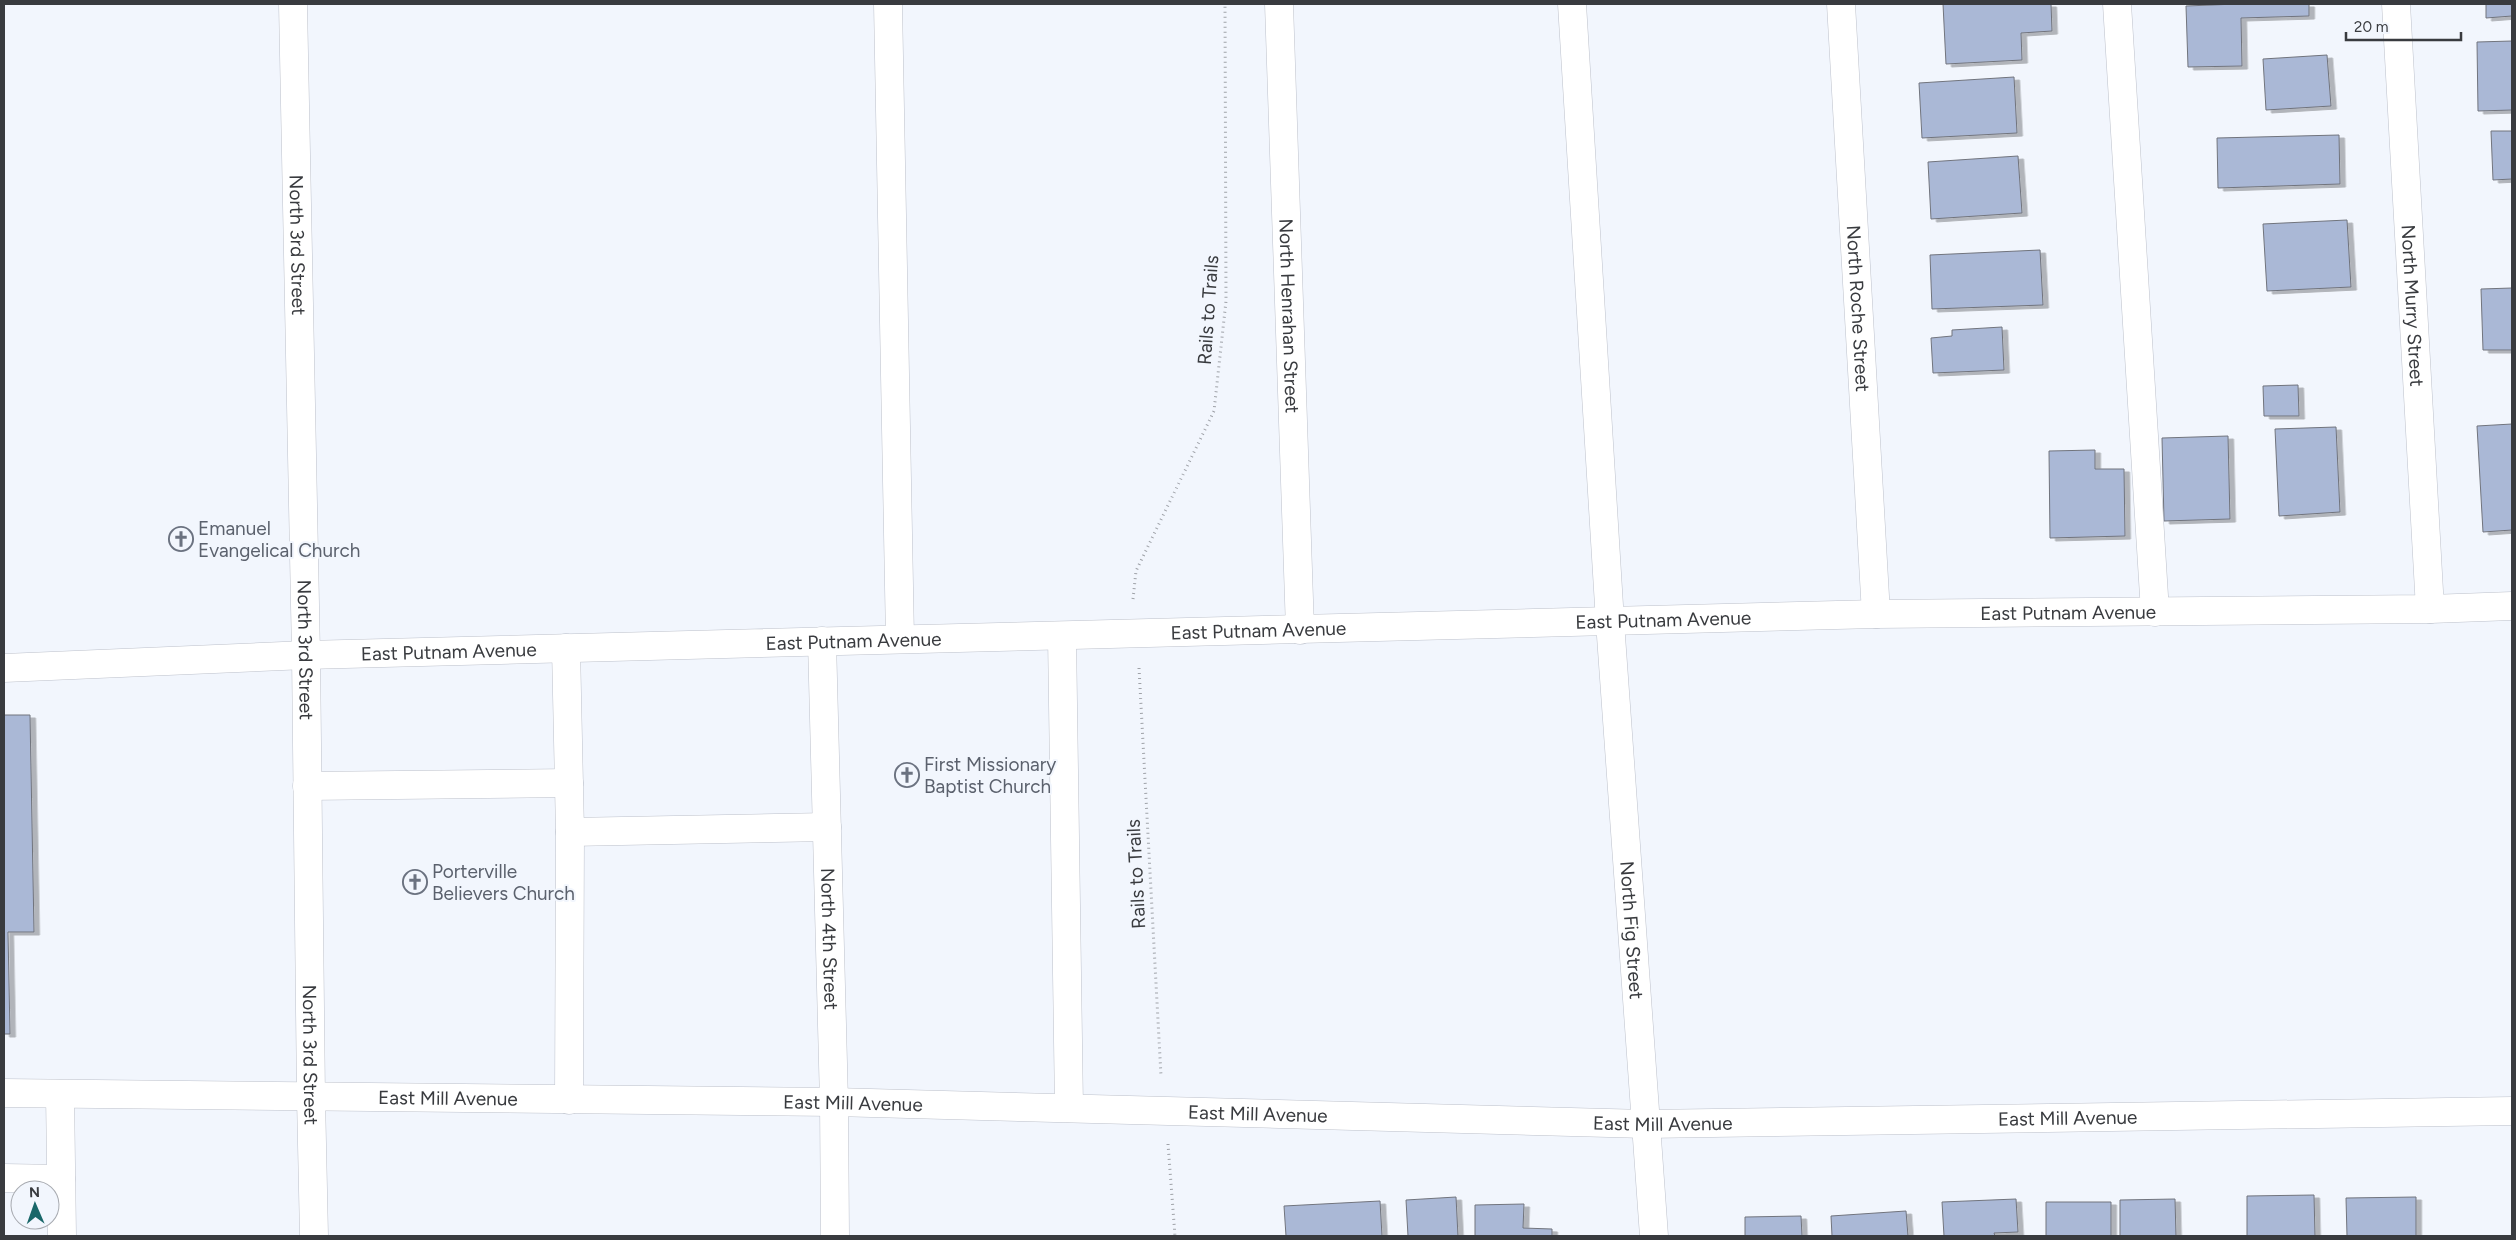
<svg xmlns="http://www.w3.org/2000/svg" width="2516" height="1240" viewBox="0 0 2516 1240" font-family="Figtree,sans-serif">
<defs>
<filter id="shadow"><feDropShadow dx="5.5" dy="3" stdDeviation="0" flood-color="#0004"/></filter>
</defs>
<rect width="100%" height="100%" fill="#f2f6fd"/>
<path fill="#aab8d6" stroke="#71747d" filter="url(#shadow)" d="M1943 4H2051L2052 31 2021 33 2022 60 1946 64Z
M2237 4H2309V16L2241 18 2242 66 2188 67 2186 6Z
M2486 4H2512V16L2486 18Z
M2512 41V110L2478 111 2477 42Z
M2327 55 2331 106 2266 110 2263 59Z
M2014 77 2017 133 1922 138 1919 83Z
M2491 131H2512V179L2493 180Z
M2339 135 2340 184 2218 188 2217 138Z
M2018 156 2022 213 1931 219 1928 162Z
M2347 220 2351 287 2267 291 2263 224Z
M2040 250 2043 305 1932 309 1930 255Z
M2512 288V350H2483L2481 289Z
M2002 327 2004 370 1933 373 1931 338 1952 336V330Z
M2298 385 2299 416H2264L2263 386Z
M2512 424V530L2483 532 2477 426Z
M2336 427 2340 512 2279 516 2275 429Z
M2228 436 2230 519 2164 521 2162 438Z
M2095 450V469H2124L2125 536 2050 538 2049 451Z
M4 715H30L34 932H8L10 1034H4Z
M2314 1195 2315 1236H2247V1196Z
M1456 1197 1458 1236H1408L1406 1200Z
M2416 1197V1236H2347L2346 1198Z
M2016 1199 2018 1232 1994 1233 1995 1236H1944L1942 1202Z
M2175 1199 2176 1236H2120V1200Z
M1380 1201 1382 1236H1286L1284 1206Z
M2046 1202H2111V1236H2046Z
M1524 1204 1523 1228 1552 1229V1236H1475V1205Z
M1906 1211 1908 1236H1832L1831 1216Z
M1801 1216 1802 1236H1745V1217Z"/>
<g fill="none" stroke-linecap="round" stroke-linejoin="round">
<defs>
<g id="minor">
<path id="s1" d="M293 4 306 655 311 1098 314 1236"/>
<path d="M888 4 900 639"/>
<path id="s2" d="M1279 4 1300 630"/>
<path id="s3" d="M1572 4 1610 622 1654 1236"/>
<path id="s4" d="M1841 4 1876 614"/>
<path d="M2117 4 2155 612"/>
<path id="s5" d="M2396 4 2430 609"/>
<path d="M1062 636 1069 1108"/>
<path id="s6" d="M822 641 834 1102 835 1236"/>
<path d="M566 648 570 832 569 1100"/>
<path id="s7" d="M4 668 306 655 1876 614 2430 609 2512 606"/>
<path d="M307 786 569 783"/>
<path d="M570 832 827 827"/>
<path id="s8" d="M4 1093 834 1102 1646 1124 2512 1111"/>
<path d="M60 1094 62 1236"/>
<path d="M4 1178 61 1179"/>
</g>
</defs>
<use href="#minor" stroke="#bdc1cb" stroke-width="29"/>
<path stroke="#9fa2a8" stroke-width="3" stroke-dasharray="1 4" stroke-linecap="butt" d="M1133 599 1136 571 1214 411 1226 301 1225 4
M1139 668 1161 1076
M1168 1144 1175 1236"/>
<use href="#minor" stroke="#fff" stroke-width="28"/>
</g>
<defs>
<symbol id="church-ring" viewBox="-11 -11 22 22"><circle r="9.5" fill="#f2f6fd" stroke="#6b7280" stroke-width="1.5"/><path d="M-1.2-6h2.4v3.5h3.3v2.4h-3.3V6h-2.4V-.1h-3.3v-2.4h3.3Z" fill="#6b7280"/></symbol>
</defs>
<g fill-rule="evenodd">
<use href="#church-ring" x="167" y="525" width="28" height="28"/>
<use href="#church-ring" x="893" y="761" width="28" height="28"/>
<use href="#church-ring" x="401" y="868" width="28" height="28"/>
</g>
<g text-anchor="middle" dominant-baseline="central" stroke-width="4" stroke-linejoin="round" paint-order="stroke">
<g font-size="19" fill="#393b3f" stroke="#f2f6fd">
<text stroke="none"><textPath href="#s1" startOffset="241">North 3rd Street</textPath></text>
<text stroke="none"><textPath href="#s5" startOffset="302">North Murry Street</textPath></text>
<text stroke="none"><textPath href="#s4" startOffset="305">North Roche Street</textPath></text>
<text transform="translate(1208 310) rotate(-86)">Rails to Trails</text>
<text stroke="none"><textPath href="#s2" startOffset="312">North Henrahan Street</textPath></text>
<text stroke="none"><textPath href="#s7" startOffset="2065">East Putnam Avenue</textPath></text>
<text stroke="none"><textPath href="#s7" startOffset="1660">East Putnam Avenue</textPath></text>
<text stroke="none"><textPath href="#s7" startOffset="1255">East Putnam Avenue</textPath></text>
<text stroke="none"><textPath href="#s7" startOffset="850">East Putnam Avenue</textPath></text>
<text stroke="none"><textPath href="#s1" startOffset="646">North 3rd Street</textPath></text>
<text stroke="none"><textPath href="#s7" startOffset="445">East Putnam Avenue</textPath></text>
<text transform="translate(1136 874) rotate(-93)">Rails to Trails</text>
<text stroke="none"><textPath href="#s3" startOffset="928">North Fig Street</textPath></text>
<text stroke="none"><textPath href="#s6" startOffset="298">North 4th Street</textPath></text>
<text stroke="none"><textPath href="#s1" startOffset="1051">North 3rd Street</textPath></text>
<text stroke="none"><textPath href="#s8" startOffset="444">East Mill Avenue</textPath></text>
<text stroke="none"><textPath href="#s8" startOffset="849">East Mill Avenue</textPath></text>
<text stroke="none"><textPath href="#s8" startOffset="1254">East Mill Avenue</textPath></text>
<text stroke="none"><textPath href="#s8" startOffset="2064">East Mill Avenue</textPath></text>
<text stroke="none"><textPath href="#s8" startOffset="1659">East Mill Avenue</textPath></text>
</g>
<g font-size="19" fill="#5b616d" stroke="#f2f6fd" text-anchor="start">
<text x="198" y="528">Emanuel<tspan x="198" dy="22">Evangelical Church</tspan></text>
<text x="924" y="764">First Missionary<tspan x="924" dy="22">Baptist Church</tspan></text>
<text x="432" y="871">Porterville<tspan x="432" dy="22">Believers Church</tspan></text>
</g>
</g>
<rect width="2516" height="1240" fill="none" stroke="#393b3f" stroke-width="10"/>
<g transform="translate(35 1205) rotate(358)"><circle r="24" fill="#f2f6fd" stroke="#a8abb1"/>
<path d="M0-4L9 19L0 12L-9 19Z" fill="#196769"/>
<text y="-8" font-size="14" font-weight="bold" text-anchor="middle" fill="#393b3f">N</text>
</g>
<path d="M2346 32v8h115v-8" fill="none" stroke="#393b3f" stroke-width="2.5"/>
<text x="2354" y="32" font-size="15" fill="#393b3f" stroke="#f2f6fd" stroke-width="4" paint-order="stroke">20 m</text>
</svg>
